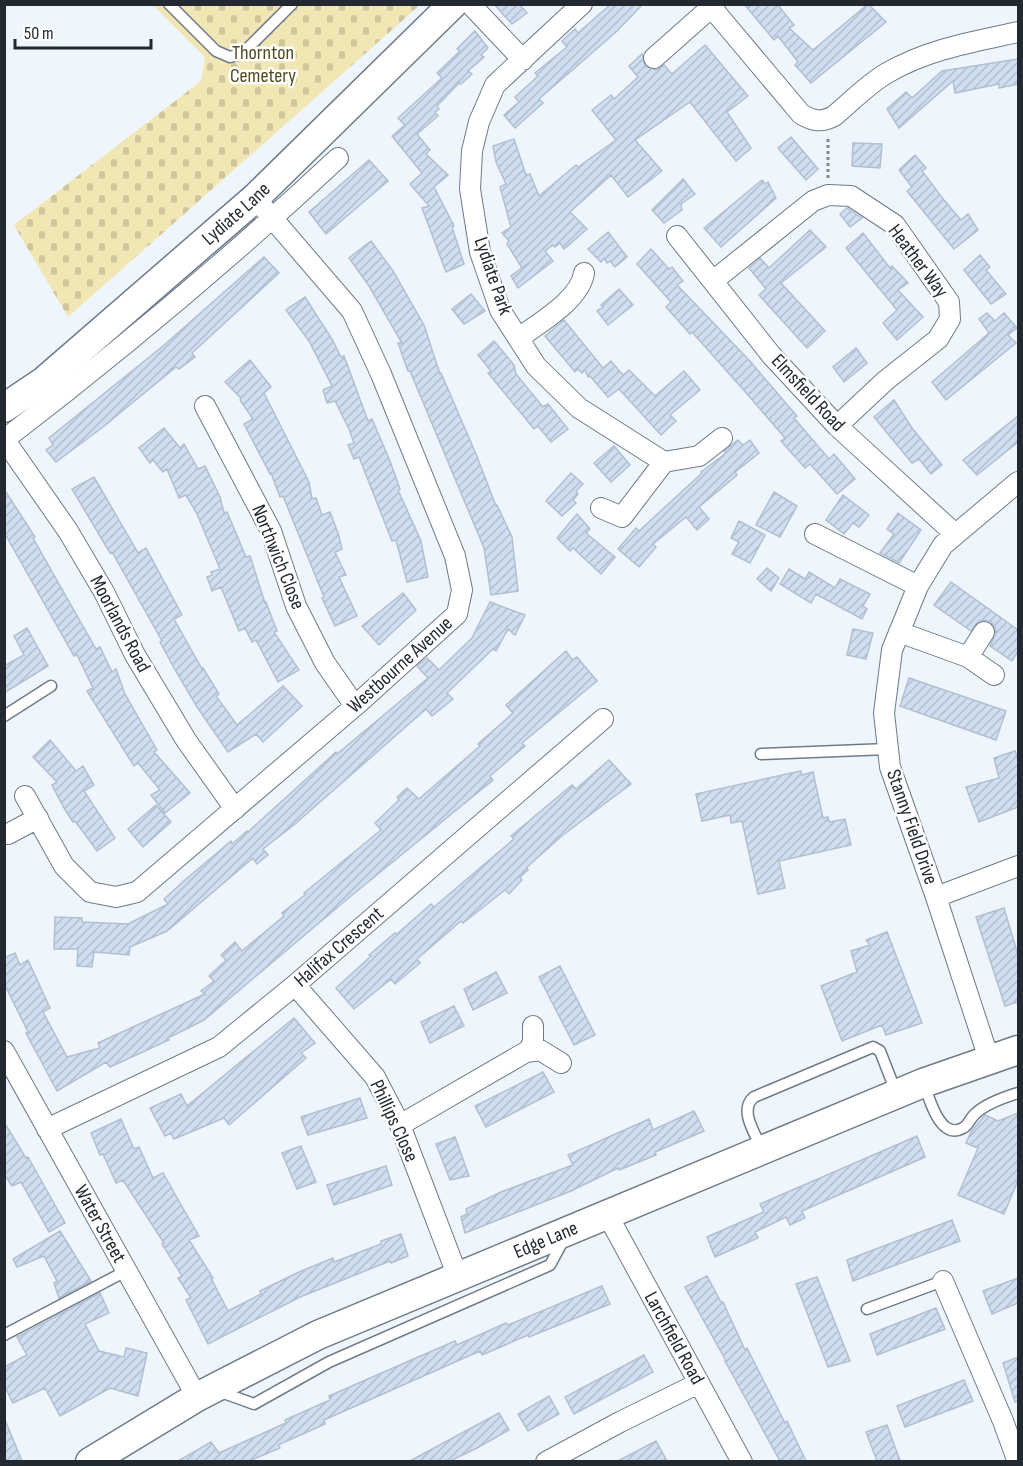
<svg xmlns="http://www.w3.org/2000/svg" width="1023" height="1466" viewBox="0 0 1023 1466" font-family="'Sofia Sans Condensed',sans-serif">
<defs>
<pattern id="cemetery-stones" width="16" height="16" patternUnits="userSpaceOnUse" patternTransform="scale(1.5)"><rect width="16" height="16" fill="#f0e7b4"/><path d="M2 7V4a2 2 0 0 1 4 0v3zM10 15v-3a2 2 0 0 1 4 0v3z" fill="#cec69b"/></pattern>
<pattern id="building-hatch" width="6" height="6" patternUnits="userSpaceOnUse" patternTransform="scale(1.5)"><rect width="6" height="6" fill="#cfdef0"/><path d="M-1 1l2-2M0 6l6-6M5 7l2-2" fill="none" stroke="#b1bece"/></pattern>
</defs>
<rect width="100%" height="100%" fill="#eff5fc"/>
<path fill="url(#cemetery-stones)" d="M153 5H420L68 317 14 225 201 81 205 57Z"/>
<path fill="url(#building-hatch)" stroke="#b1bfd1" stroke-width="1.5" d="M494 4H519L527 13 512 24Z
M611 4H643L616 32 539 99 543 103 515 128 504 115 519 102 515 97 538 76 535 73 567 47 562 41 575 29 578 33Z
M744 4H777L794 25 789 28 813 50 868 4 886 22 811 83 795 65 798 62 778 36 774 40Z
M475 31 488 48 481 55 484 57 468 71 472 74 461 84 459 83 437 106 439 109 435 112 438 116 417 134 430 150 426 154 448 175 434 187 454 226 452 227 464 264 446 272 422 208 429 206 410 184 422 173 392 136 405 125 398 118 442 78 437 73 460 51 457 49Z
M705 45 748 96 727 112 751 148 736 161 690 102 635 140 662 171 628 197 611 175 570 212 587 229 564 249 560 243 555 247 553 245 545 251 553 261 518 288 511 276 531 261 522 268 507 244 509 241 502 233 511 227 500 187 506 184 496 162 493 146 514 139 526 175 530 174 539 196 576 165 578 167 616 140 592 110 611 95 614 99 638 77 629 66 642 54 645 66 656 70 664 65 672 74Z
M1018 59V84L999 88V84L955 93 953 81 899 128 887 109 906 92 912 98 942 71Z
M791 137 818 169 806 180 778 148Z
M853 143 882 144 880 168 852 166Z
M915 155 926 168 922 171 944 200 961 220 968 214 978 230 954 249 907 191 912 187 899 170Z
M369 160 388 181 326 234 309 212Z
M683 179 695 194 681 204 682 210 664 223 652 210Z
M762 180 765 184 768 182 776 198 721 247 704 228Z
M847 208 862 218 850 227 840 214Z
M810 230 826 247 781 283 825 331 807 348 759 295 766 289 749 268 760 258 769 268Z
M608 232 627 257 615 267 610 261 607 263 604 258 601 262 588 249Z
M863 233 890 268 892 266 908 283 898 290 923 317 897 340 883 323 897 310 846 248Z
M371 241 393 271 424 325 440 374 441 373 476 454 496 506 497 505 512 537 518 591 491 595 484 548 410 371H408L398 343H402L369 286 349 258Z
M651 249 669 269 672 267 683 281 677 285 748 359 797 416 794 418 829 459 834 454 855 479 837 494 810 464 805 468 781 441 785 438 748 395 692 332 690 334 666 307 671 302 637 264Z
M980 255 990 267 986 270 1006 294 991 304 964 270Z
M264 257 279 273 192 353 195 357 179 369 176 367 103 427 56 462 46 450 53 445 49 438 163 346Z
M619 289 633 305 608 325 597 311 603 307 601 305Z
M471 294 485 311 464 324 452 309Z
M305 297 332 339 341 357 344 356 368 421 372 419 390 461 400 489 398 490 421 541 428 577 407 582 396 540 392 541 359 457 354 459 348 445 354 443 349 429 335 401 327 403 323 390 332 386 309 341 286 310Z
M987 313 995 321 1004 313 1017 328 1008 335 1016 343 946 400 932 382 989 333 979 319Z
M564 320 603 368 611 361 623 375 629 370 655 396 684 371 700 390 670 415 676 421 661 435 619 389 608 397 590 376 588 377 585 370 582 373 578 369 575 372 545 336Z
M494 341 514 365 516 374 543 407 548 404 568 429 551 442 538 426 534 429 488 373 491 371 478 355Z
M856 348 867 363 844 382 833 367Z
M250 360 271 387 264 393 309 482 312 499 316 498 322 515 330 512 338 533 342 549 335 552 346 575 339 577 357 616 335 626 322 598 324 597 283 496 280 497 271 473 270 474 244 424 253 419 240 400 241 398 225 382Z
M894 400 912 428 942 465 931 474 919 459 912 463 874 417Z
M1018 416V442L977 475 963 460Z
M164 428 180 448 184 444 198 469 205 466 220 497 224 513 227 512 246 557 250 556 265 603 266 602 277 631 274 632 299 670 278 682 256 640 252 642 245 628 239 631 221 587 212 591 207 577 212 575 211 572 220 569 197 514 186 495 179 498 167 469 163 472 153 460 150 463 139 448Z
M738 440 743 445 750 440 759 453 735 472 737 475 699 507 709 519 697 530 686 517 653 544 656 547 639 567 618 549 636 528 639 531 702 473 701 472 726 453 724 451Z
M614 446 630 465 611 482 594 463Z
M571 473 583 484 576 491 578 494 573 500 576 503 562 516 546 501Z
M94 477 138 553 146 548 182 615 174 619 202 669 203 668 219 694 216 696 237 725 283 686 302 706 263 742 256 734 228 752 197 707 174 668 160 642 162 641 112 552 110 553 72 489Z
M4 489 35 537 33 538 96 649 100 647 112 672 116 669 125 694 157 750 154 752 190 793 165 813 151 795 160 790 138 763 134 766 87 691 93 688 77 655 74 656 4 532Z
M774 492 797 506 780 537 756 525Z
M843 495 869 515 859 527 853 523 844 534 826 520Z
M898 513 921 530 899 563 880 553 894 534 887 529Z
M577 514 590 529 586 533 615 557 601 574 573 548 570 551 557 538Z
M739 521 765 535 750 563 732 554 739 542 731 538Z
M767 568 779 578 771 591 757 579Z
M789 569 805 579 809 572 835 588 840 579 870 594 863 606 867 609 862 619 816 594 811 603 780 584Z
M951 582 1018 630V651L1012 661 990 646 996 633 995 627 991 622 985 620 979 621 971 631 934 605Z
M403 593 416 610 379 645 362 626Z
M490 602 525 615 515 635 508 629 496 651 493 649 447 693 453 699 432 716 426 709 295 824 263 849 268 855 257 864 253 858 167 931 130 947 129 955 94 952 92 967 77 966 78 949H54L55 917 82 918V922L128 924 168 904 164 899 185 880 231 841 232 844 247 831 248 832 336 752 337 754 428 678 417 666 427 658 439 670 472 638Z
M27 628 48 666 4 693V666L24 655 14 636Z
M853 629 873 633 866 659 847 655Z
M566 651 572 660 577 657 597 681 522 743 525 746 490 776 493 780 351 896 204 1020 168 1038 169 1040 110 1067 106 1062 57 1091 26 1033 28 1032 4 983V958L15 953 20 965 28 960 50 1008 43 1012 67 1057 100 1048 98 1043 205 994 201 991 214 981 209 976 226 960 221 955 235 942 242 951 284 916 282 913 306 894 304 893 381 830 375 823 399 800 397 797 407 788 419 799 480 746 478 744 513 713 506 705Z
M909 678 1006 711 996 740 900 706Z
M50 740 76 771 83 766 94 785 84 791 115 838 97 851 75 821 73 822 64 808 52 785 57 782 33 757Z
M1015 751 1018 759V807L979 822 966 787 999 778 994 758Z
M609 760 631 784 563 835 527 867 528 870 520 877 522 880 509 894 505 890 463 923 461 921 417 959 420 963 395 984 391 979 354 1009 336 988 371 956 369 955 395 933 397 934 431 904 434 907 514 839 511 836 572 785 576 789Z
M801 771 802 775 813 772 823 818 828 817 829 822 845 819 851 845 779 861 785 888 758 894 742 821 731 823 730 815 702 821 696 794Z
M156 805 171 822 143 847 128 829Z
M1004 908 1018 955V1002L1005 1006 976 917Z
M887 932 922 1023 886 1035 882 1025 842 1041 821 986 857 972 851 951 870 945 866 940Z
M560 966 595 1035 574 1045 539 977Z
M496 972 507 993 473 1010 464 989Z
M454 1006 464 1026 430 1043 421 1022Z
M294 1018 315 1043 301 1053 306 1058 229 1125 224 1118 174 1139 171 1133 165 1136 150 1108 181 1094 187 1106Z
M543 1072 554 1092 486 1127 475 1106Z
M360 1098 367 1118 308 1135 301 1117Z
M694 1111 704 1131 655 1152 656 1155 619 1170 618 1168 571 1191 465 1233 461 1217 467 1214 466 1209 501 1192 573 1165 568 1155 649 1119 653 1130Z
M1018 1113V1180L1004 1214 958 1195 978 1148 966 1143 971 1132 985 1115 998 1121Z
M121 1119 134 1149 139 1147 153 1178 163 1173 180 1203 199 1236 189 1240 213 1278H211L228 1311 261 1294 260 1291 299 1272 333 1258 334 1262 381 1244V1241L401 1234 408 1256 391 1263 390 1261 300 1297 208 1344 186 1300 191 1298 178 1278 182 1276 162 1244 164 1243 123 1180 116 1183 103 1154 100 1155 91 1133Z
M4 1122 26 1158 28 1157 37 1173 65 1223 49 1232 21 1182 12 1186 4 1174Z
M917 1136 925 1157 802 1211 805 1218 790 1225 786 1217 755 1232 758 1238 715 1257 707 1237 764 1212 760 1204Z
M455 1137 469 1176 450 1180 436 1144Z
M301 1146 316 1182 297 1189 282 1153Z
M386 1166 392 1185 334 1205 327 1185Z
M952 1220 960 1241 853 1281 847 1260Z
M60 1231 91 1281 59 1298 54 1283 57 1281 44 1256 17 1267 13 1259Z
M707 1276 721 1302H723L745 1350 747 1348 785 1423 787 1421 806 1461H780L725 1361H726L685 1287Z
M817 1277 850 1361 828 1367 796 1284Z
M1018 1278V1303L992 1314 983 1291Z
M602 1286 610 1304 529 1337 528 1335 482 1355 480 1351 324 1420 325 1424 278 1445 280 1448 249 1461H178L211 1442 219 1453 286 1423 285 1420 330 1400 329 1396 409 1361 455 1341 457 1345 506 1323 508 1325Z
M100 1293 109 1313 85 1324 99 1351 124 1357 126 1348 147 1353 138 1396 110 1388 60 1416 45 1388 13 1403 4 1385V1367L27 1355 17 1337Z
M936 1308 945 1329 877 1355 870 1334Z
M644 1355 653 1372 574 1414 565 1397Z
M1018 1357V1401L1015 1402 1003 1363Z
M964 1380 973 1401 905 1427 897 1406Z
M549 1396 559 1414 528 1431 518 1414Z
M499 1413 509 1430 477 1448 450 1461H410Z
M5 1420 22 1461H4Z
M887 1425 900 1461H877L866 1432Z
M656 1441 667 1461H618Z"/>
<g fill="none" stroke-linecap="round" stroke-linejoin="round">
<defs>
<path id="lane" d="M169 4 216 51 230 57 243 53 292 4
M4 716 51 686
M761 754 888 749
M924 1084C929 1098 940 1141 963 1128 969 1125 970 1118 975 1114 985 1104 1005 1097 1018 1093
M762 1149C756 1135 738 1110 754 1097L873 1047 880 1051 896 1092
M867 1309 943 1281
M4 1335 126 1271
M218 1391 254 1404 329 1362 550 1265 564 1239"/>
<path id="street" d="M470 4 523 60
M582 4 495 85 479 122 472 151 470 189 480 252 500 310 536 366 579 408 664 462 622 517 601 508
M712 8 801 114C813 121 821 123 834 116 851 102 868 84 887 73 928 49 973 42 1018 32
M654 58 715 4
M677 236 772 356 837 426 955 534
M713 281 813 201 828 195 851 196 895 225 949 302 950 319 938 339 885 381 837 426
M519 338C540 322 580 300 584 273
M205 406 271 531 296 606 325 663 355 706
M4 439 68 531 104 592 135 655 186 740 235 809
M5 439C120 351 232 257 338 158
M664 462 699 456 722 438
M815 534 918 586
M899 632 968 657 994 675
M968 657 984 632
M25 796 64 866 90 892 116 897 137 892 355 706 457 614 462 590 455 556 381 374 352 311 255 198
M8 834 38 818
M936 897 1018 866
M295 985 375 1077 400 1125 458 1277
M529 1050 533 1042V1026
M4 1051 197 1397
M989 1059 936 897 890 767 884 713 892 650 918 586 943 545 1018 482
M400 1125 526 1052 540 1050 561 1063
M47 1129 219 1047 295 985 603 719
M607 1214 742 1462
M943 1281 1003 1421 1018 1462
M546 1462 620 1422 699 1383"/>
<g id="secondary">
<path id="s1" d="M4 408 44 381 255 198 453 4"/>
<path id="s2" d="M90 1462 197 1397 318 1335 923 1083 1018 1050"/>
</g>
</defs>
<use href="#lane" stroke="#6e7b8b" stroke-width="13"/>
<use href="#street" stroke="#6e7b8b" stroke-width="22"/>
<use href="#secondary" stroke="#6e7b8b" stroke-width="31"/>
<path stroke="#82888f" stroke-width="3" stroke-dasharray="3 3" stroke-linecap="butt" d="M828 178V137"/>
<use href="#lane" stroke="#fff" stroke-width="10"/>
<use href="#street" stroke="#fff" stroke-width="20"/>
<use href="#secondary" stroke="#fff" stroke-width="28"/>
</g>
<g text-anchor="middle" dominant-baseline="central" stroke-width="5" stroke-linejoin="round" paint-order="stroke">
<g font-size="20" fill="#51481c" stroke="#fff">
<text x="263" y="53">Thornton<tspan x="263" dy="23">Cemetery</tspan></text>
</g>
<g font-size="20" fill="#232930" stroke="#fff">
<text stroke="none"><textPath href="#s1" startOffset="303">Lydiate Lane</textPath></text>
<text transform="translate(918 261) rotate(53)">Heather Way</text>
<text transform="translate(493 276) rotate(71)">Lydiate Park</text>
<text transform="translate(808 393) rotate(47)">Elmsfield Road</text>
<text transform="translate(278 557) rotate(68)">Northwich Close</text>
<text transform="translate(120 624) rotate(62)">Moorlands Road</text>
<text transform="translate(400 665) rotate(-42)">Westbourne Avenue</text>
<text transform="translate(912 827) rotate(71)">Stanny Field Drive</text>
<text transform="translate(339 947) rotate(-41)">Halifax Crescent</text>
<text transform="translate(394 1121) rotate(65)">Phillips Close</text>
<text transform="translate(100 1224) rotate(61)">Water Street</text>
<text stroke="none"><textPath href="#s2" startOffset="508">Edge Lane</textPath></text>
<text transform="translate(674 1338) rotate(61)">Larchfield Road</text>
</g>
</g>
<rect width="1023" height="1466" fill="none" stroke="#232930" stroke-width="12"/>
<path d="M15 39v9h136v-9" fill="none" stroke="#232930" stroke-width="3"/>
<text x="24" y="39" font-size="18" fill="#232930" stroke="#ffffff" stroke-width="4.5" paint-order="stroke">50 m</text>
</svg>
